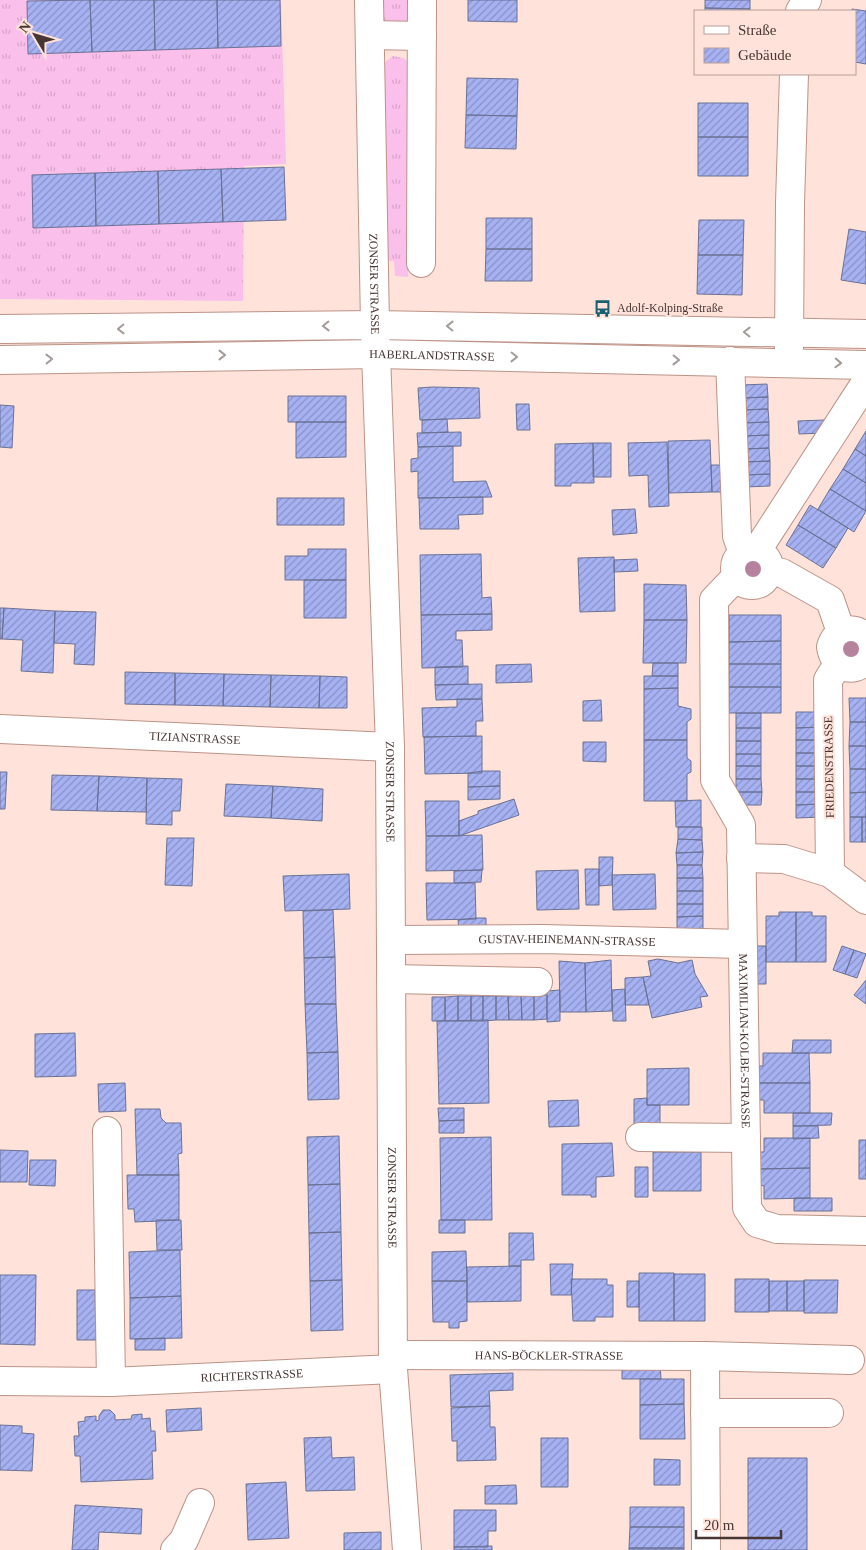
<svg xmlns="http://www.w3.org/2000/svg" width="866" height="1550" viewBox="0 0 866 1550" font-family="Georgia,serif">
<defs>
<pattern id="grass-tufts" width="24" height="20" patternUnits="userSpaceOnUse" patternTransform="scale(1.25)"><rect width="24" height="20" fill="#fabfeb"/><path d="M3 7l-1-3M5 7V3M7 7l1-3M15 17l-1-3M17 17v-4M19 17l1-3" fill="none" stroke="#d8a5ca"/></pattern>
<pattern id="building-hatch" width="6" height="6" patternUnits="userSpaceOnUse" patternTransform="scale(1.25)"><rect width="6" height="6" fill="#a6b2f3"/><path d="M-1 1l2-2M0 6l6-6M5 7l2-2" fill="none" stroke="#8992c5"/></pattern>
</defs>
<rect width="100%" height="100%" fill="#ffe3db"/>
<path fill="url(#grass-tufts)" d="M0 0H281L286 164 244 166 243 301 0 299Z
M378 0H411V20L401 28H385L379 16Z
M393 56 404 58 411 65 408 277 395 276 394 261H388L382 73 385 62Z"/>
<path fill="url(#building-hatch)" stroke="#6b7194" d="M90 0H154L155 50 92 52Z
M90 0 92 52 28 54 27 1Z
M154 0H217L218 48 155 50Z
M217 0H280L281 46 218 48Z
M468 0H517V22L468 21Z
M705 0H750V9L705 8Z
M705 8 750 9V11H705Z
M852 9 866 11V64L855 62V11H851Z
M467 78 518 79 517 116 466 115Z
M698 103H748V137H698Z
M466 115 517 116 516 149 465 148Z
M698 137H748V176H698Z
M284 167 286 220 223 222 221 169Z
M221 169 223 222 159 224 158 171Z
M158 171 159 224 96 226 95 173Z
M95 173 96 226 33 228 32 175Z
M486 218H532V249H486Z
M699 220H744L743 255H698Z
M849 229 866 232V284L841 280Z
M486 249H532V281H485Z
M698 255H743L742 295 697 294Z
M767 384 768 397 742 398V385Z
M432 387 479 388 480 418 420 420 418 388Z
M288 396H346V422H288Z
M768 397V409L743 410 742 398Z
M516 404H529L530 430H517Z
M0 405 14 406 12 448 0 447Z
M768 409 769 422 743 423V410Z
M447 419 448 432 422 433V420Z
M824 420V433L799 434 798 421Z
M296 422H346V457L296 458Z
M769 422V435L743 436V423Z
M866 431V456L855 449Z
M461 432V446L418 447 417 433Z
M769 435V448L744 449 743 436Z
M710 440 712 492 669 493 668 441Z
M667 442 669 506 649 507 648 475 629 476 628 443Z
M593 443 594 483H571V486H555V444Z
M593 443H611V477H593Z
M453 446V482L486 481 492 497 418 498V471L411 472V459L418 458V447Z
M769 448 770 461 744 462V449Z
M855 449 866 456V483L843 469Z
M770 461V474L744 475V462Z
M711 465H724L725 492H712Z
M843 469 866 483V511L830 489Z
M770 474V486L745 487 744 475Z
M830 489 866 511 854 532 818 509Z
M483 497V514L458 515 459 529H420L419 498Z
M277 498H344V525H277Z
M810 505 848 528 836 548 798 525Z
M635 509 637 533 613 535 612 510Z
M798 525 836 548 823 568 786 545Z
M308 549H346V580H285V556H308Z
M481 554 482 598 491 597 492 614 421 615 420 555Z
M614 557 615 611 580 612 578 558Z
M637 559 638 571 614 572V560Z
M304 580H346V618H304Z
M644 584 686 585 687 620H644Z
M0 608H4L2 639H0Z
M4 608 55 611 53 673 21 671 23 640 2 639Z
M55 611 96 612 94 665 74 664 75 644 54 643Z
M492 614V630L456 631V640H462L463 667 422 668 421 615Z
M729 615H781V641L729 642Z
M644 620H687L686 663H643Z
M781 641V664H729V642Z
M653 663H678V676H652Z
M531 664 532 682 496 683V665Z
M729 664H781V687H729Z
M468 666V684L435 685V667Z
M125 672 175 673V705L125 704Z
M175 673 224 674 223 706 175 705Z
M224 674 271 675 270 707 223 706Z
M271 675 320 676 319 708 270 707Z
M320 676 347 677V708H319Z
M644 676H678V688L644 689Z
M482 684V699L436 700 435 685Z
M729 687H781V713H729Z
M678 688V706L691 709V719L687 722V740H644V689Z
M849 698H866V722H850Z
M457 699H482L483 721H476V736L423 737 422 708 457 707Z
M601 700 602 721H583V701Z
M796 712H821L822 727 796 728Z
M736 713H761V728H736Z
M850 722H866V746H849Z
M822 727V740H796V728Z
M736 728H761V741H736Z
M482 736V773L425 774 424 737Z
M644 740H687V758L691 761V772L687 774V801H644Z
M796 740H822V753H796Z
M736 741H761V754H736Z
M583 742H606V762L583 761Z
M849 746H866V769H850Z
M796 753H822V766H796Z
M736 754H761V766H736Z
M736 766H761V779H736Z
M796 766H822V779H796Z
M850 769H866V792L850 793Z
M483 771H500V786L468 787V773Z
M0 772H7L5 809H0Z
M52 775 99 776 97 811 51 810Z
M99 776 147 778 146 812 97 811Z
M147 778 182 779 180 811H172V825L146 824Z
M736 779H761L762 792H736Z
M796 779H822V792H796Z
M226 784 273 786 271 818 224 816Z
M273 786 323 789 322 821 271 818Z
M500 786V799L468 800V787Z
M736 792H762L761 805H736Z
M796 792H822V804L796 805Z
M866 792V817H850V793Z
M514 799 519 815 459 836V821L478 814V811Z
M701 800V827H676L675 801Z
M425 801H459V836H426Z
M822 804V817L796 818V805Z
M850 817H862V842H850Z
M862 817H866V842H862Z
M678 827H702V840L678 839Z
M482 835 483 870 426 871V836Z
M167 838H194L192 886 165 885Z
M678 839 702 840 703 852 676 853Z
M703 852 702 865H677L676 853Z
M599 857H613L612 885 599 886Z
M677 865H702L703 878H677Z
M585 869H599V905H586Z
M482 870 481 882 454 883V871Z
M578 870 579 909 537 910 536 871Z
M349 874 350 909 285 911 283 876Z
M655 874 656 909 613 910 612 875Z
M677 878H703V891H677Z
M426 883H475L476 919 427 920Z
M677 891H703V904H677Z
M677 904H703V916L677 917Z
M333 910 335 957 304 958 303 911Z
M779 912H796V962H766V916H779Z
M796 912H812V916H826V962H796Z
M703 916V929L677 930V917Z
M476 918H486V932H459L458 920Z
M753 946H766V984H753Z
M842 946 854 950 845 974 833 970Z
M854 950 866 954 857 978 845 974Z
M335 957 336 1004H305L304 958Z
M658 959 678 963 692 960 695 974 708 996 700 997 702 1007 652 1018 643 977 651 976 648 961Z
M611 960 612 1011 586 1012 585 963Z
M559 961 585 963 586 1012H560Z
M643 977 649 1005H625V978Z
M866 980V1004L854 995Z
M625 989 626 1021H613L612 990Z
M560 990V1021L547 1022V991Z
M521 995 522 1020H509L508 996Z
M521 995H534V1020H522Z
M534 995H547V1019L534 1020Z
M458 996V1021H445V997Z
M458 996H471V1021H458Z
M471 996H483V1021H471Z
M483 996H496V1020L483 1021Z
M496 996H508L509 1020H496Z
M432 997H445V1021H432Z
M305 1004H336L338 1052 307 1053Z
M488 1020 489 1103 439 1104 437 1021Z
M75 1033 76 1076 35 1077V1034Z
M793 1040H831V1053H792Z
M338 1052 339 1099 308 1100 307 1053Z
M763 1053H809L810 1083H759V1066H763Z
M689 1068V1105H647V1069Z
M125 1083 126 1111 99 1112 98 1084Z
M759 1083H810V1113H764V1100H759Z
M647 1098V1105H660V1124L634 1125V1099Z
M578 1100 579 1126 549 1127 548 1101Z
M438 1108H464V1120L439 1121Z
M135 1109H160L161 1118 166 1123H181L182 1153 178 1154 179 1175H137Z
M793 1113H832L831 1125 793 1126Z
M464 1120V1133H439V1121Z
M793 1126H818L819 1138 793 1139Z
M339 1136 340 1184 308 1185 307 1137Z
M491 1137 492 1220H441L440 1138Z
M764 1138H810V1168L760 1169V1152H764Z
M859 1140H866V1179H859Z
M612 1143 614 1176 596 1177V1197H591V1195H562V1144Z
M0 1150 28 1151 27 1182H0Z
M653 1152H701V1191H653Z
M30 1160H56L55 1186 29 1185Z
M635 1167H648V1197H635Z
M810 1168V1198L764 1199V1186L760 1185V1169Z
M127 1175H179V1220L135 1222 134 1209H128Z
M340 1184 341 1232 309 1233 308 1185Z
M794 1198H832V1211H794Z
M156 1220H181L182 1250H157Z
M439 1220H465V1233H439Z
M341 1232 342 1280 310 1281 309 1233Z
M509 1233H533L534 1260H521V1266H509Z
M180 1250 181 1296 130 1298 129 1252Z
M466 1251 467 1281H432V1252Z
M550 1264H573L571 1295H551Z
M521 1266V1301L467 1302V1267Z
M639 1273H674V1321H639Z
M674 1274H705V1321H674Z
M0 1275H36L35 1345 0 1344Z
M571 1279H607V1285H613V1317H595V1321H573Z
M735 1279H769V1312H735Z
M342 1280 343 1330 311 1331 310 1281Z
M804 1280H838L837 1313H804Z
M432 1281H467V1321L459 1322V1328H449V1322H433Z
M627 1281H639V1307H627Z
M769 1281H787V1311H769Z
M787 1281H804V1311H787Z
M77 1290H95L96 1340H77Z
M181 1296 182 1338 130 1339V1298Z
M165 1338V1350H135V1339Z
M660 1364 661 1379H622V1365Z
M513 1373V1390L489 1391 490 1406 451 1407 450 1375Z
M640 1379H684V1404L640 1405Z
M684 1404 685 1439H640V1405Z
M490 1406V1427H495L496 1460 457 1461V1441H452L451 1408Z
M201 1408 202 1430 167 1432 166 1410Z
M103 1410H110L115 1415V1420L131 1419 132 1415 142 1414V1419L150 1418 151 1431H155L156 1451H152L153 1479 81 1482 80 1456H75L74 1436H79L78 1422 85 1421V1417L96 1416V1421L99 1420V1416Z
M0 1425 22 1426V1433L34 1434 32 1471 0 1470Z
M331 1437 332 1458 354 1457 355 1490 306 1491 304 1438Z
M541 1438H568V1487H541Z
M748 1458H807V1550H748Z
M654 1459 680 1460V1485H654Z
M286 1482 289 1538 248 1540 246 1484Z
M516 1485 517 1504H485V1486Z
M75 1505 142 1509 141 1534 99 1532 98 1550H72Z
M630 1507H684V1527H630Z
M454 1510H496V1531H488V1547H454Z
M630 1527H684V1548H629Z
M381 1532V1550H344V1533Z
M492 1546V1550H454V1547Z
M629 1548H684V1550H629Z"/>
<g fill="none" stroke-linecap="round" stroke-linejoin="round">
<defs>
<g id="minor">
<path id="s1" d="M369 0 375 325 390 747 393 1369 407 1550"/>
<path d="M800 11 807 0"/>
<path d="M370 35 422 36"/>
<path d="M421 263 422 0"/>
<path d="M0 329 375 325 866 334"/>
<path d="M789 350 790 203 794 74"/>
<path id="s2" d="M0 360 377 354 866 365"/>
<path d="M730 361 737 536 743 553"/>
<circle cx="752" cy="568" r="17"/>
<path d="M756 552 866 382"/>
<path d="M769 570 782 573 830 600 841 632"/>
<path id="s3" d="M737 576 714 600 715 780 741 825 747 1208 757 1223 777 1229 866 1231"/>
<path d="M866 638C853 624 836 630 831 647 834 667 852 675 866 660"/>
<path id="s4" d="M0 729 390 747"/>
<path d="M741 858 784 859 830 873 866 900"/>
<path d="M830 873 828 680 838 664"/>
<path id="s5" d="M392 940 543 939 742 944"/>
<path d="M392 979 538 982"/>
<path d="M107 1131 111 1382"/>
<path d="M640 1137 746 1138"/>
<path id="s6" d="M393 1355 705 1356 850 1360"/>
<path d="M705 1356 706 1550"/>
<path id="s7" d="M0 1381 111 1382 393 1369"/>
<path d="M705 1413H829"/>
<path d="M175 1550 184 1540 200 1503"/>
</g>
</defs>
<use href="#minor" stroke="#bd9287" stroke-width="30"/>
<use href="#minor" stroke="#fff" stroke-width="28"/>
</g>
<g fill="#b6829d">
<circle cx="753" cy="569" r="8"/>
<circle cx="851" cy="649" r="8"/>
</g>
<defs><path id="oneway-chevron" d="M-2-3.5L2.5 0L-2 3.5" fill="none" stroke-width="1.6" stroke-linecap="round" stroke-linejoin="round" transform="scale(1.25)"/></defs>
<g stroke="#a49a98">
<use href="#oneway-chevron" transform="translate(326 326) rotate(179)"/>
<use href="#oneway-chevron" transform="translate(450 326) rotate(-179)"/>
<use href="#oneway-chevron" transform="translate(121 329) rotate(179)"/>
<use href="#oneway-chevron" transform="translate(747 332) rotate(-179)"/>
<use href="#oneway-chevron" transform="translate(222 355)"/>
<use href="#oneway-chevron" transform="translate(514 357) rotate(1)"/>
<use href="#oneway-chevron" transform="translate(49 359) rotate(-1)"/>
<use href="#oneway-chevron" transform="translate(676 360) rotate(1)"/>
<use href="#oneway-chevron" transform="translate(838 363) rotate(2)"/>
</g>
<defs>
<symbol id="bus-bare" viewBox="-9 -9 18 18"><path d="M-5-6H5V4H4V6H2V4H-2V6H-4V4H-5ZM-3.5-4V0h7V-4ZM-3.5 1.2v1.5H-2V1.2ZM2 1.2v1.5H3.5V1.2Z" fill="#196171" stroke="#ffe3db" stroke-width="2.5" paint-order="stroke"/></symbol>
</defs>
<g fill-rule="evenodd">
<use href="#bus-bare" x="590" y="296" width="25" height="25"/>
</g>
<g text-anchor="middle" dominant-baseline="central" stroke-width="4" stroke-linejoin="round" paint-order="stroke">
<g font-size="12" fill="#483632" stroke="#ffe3db">
<text stroke="none"><textPath href="#s1" startOffset="284">ZONSER STRASSE</textPath></text>
<text stroke="none"><textPath href="#s2" startOffset="432">HABERLANDSTRASSE</textPath></text>
<text stroke="none"><textPath href="#s4" startOffset="195">TIZIANSTRASSE</textPath></text>
<text transform="translate(829 767) rotate(-91)">FRIEDENSTRASSE</text>
<text stroke="none"><textPath href="#s1" startOffset="792">ZONSER STRASSE</textPath></text>
<text stroke="none"><textPath href="#s5" startOffset="175">GUSTAV-HEINEMANN-STRASSE</textPath></text>
<text stroke="none"><textPath href="#s3" startOffset="481">MAXIMILIAN-KOLBE-STRASSE</textPath></text>
<text stroke="none"><textPath href="#s1" startOffset="1198">ZONSER STRASSE</textPath></text>
<text stroke="none"><textPath href="#s6" startOffset="156">HANS-BÖCKLER-STRASSE</textPath></text>
<text stroke="none"><textPath href="#s7" startOffset="252">RICHTERSTRASSE</textPath></text>
</g>
<g font-size="12" fill="#483632" stroke="#ffe3db" text-anchor="start">
<text x="617" y="308">Adolf-Kolping-Straße</text>
</g>
</g>
<rect x="694" y="10" width="162" height="65" fill="#ffe3db" stroke="#b69e97"/>
<rect x="704" y="26" width="25" height="8" fill="#ffffff" stroke="#b69e97"/>
<text x="738" y="35" font-size="15" fill="#483632">Straße</text>
<rect x="704" y="48" width="25" height="15" fill="url(#building-hatch)" stroke="#b69e97"/>
<text x="738" y="60" font-size="15" fill="#483632">Gebäude</text>
<g transform="translate(35 35) rotate(308)" stroke="#ffe3db" stroke-width="4" paint-order="stroke">
<path d="M0-4L9 19L0 12L-9 19Z" fill="#483632"/>
<text y="-8" font-size="14" font-weight="bold" text-anchor="middle" fill="#483632">N</text>
</g>
<path d="M696 1530v8h85v-8" fill="none" stroke="#483632" stroke-width="2.5"/>
<text x="704" y="1530" font-size="15" fill="#483632" stroke="#ffe3db" stroke-width="4" paint-order="stroke">20 m</text>
</svg>
